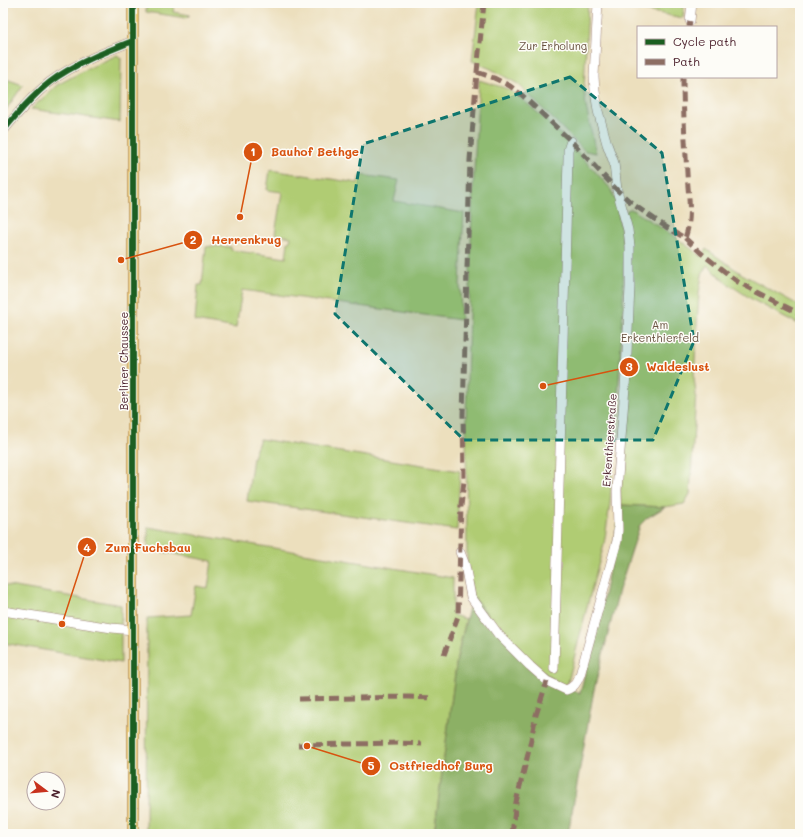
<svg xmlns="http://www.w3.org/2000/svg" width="803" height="837" viewBox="0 0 803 837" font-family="Mali,sans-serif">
<rect width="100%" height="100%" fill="#fdfcf7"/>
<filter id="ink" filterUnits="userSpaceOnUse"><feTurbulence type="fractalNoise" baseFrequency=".025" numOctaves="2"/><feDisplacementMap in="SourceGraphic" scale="8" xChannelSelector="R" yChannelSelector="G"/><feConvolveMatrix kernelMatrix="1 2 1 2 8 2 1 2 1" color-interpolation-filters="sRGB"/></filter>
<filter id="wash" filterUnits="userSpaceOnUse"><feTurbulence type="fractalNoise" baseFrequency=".012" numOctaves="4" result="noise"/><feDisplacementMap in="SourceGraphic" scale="16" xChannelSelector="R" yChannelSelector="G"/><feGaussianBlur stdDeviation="0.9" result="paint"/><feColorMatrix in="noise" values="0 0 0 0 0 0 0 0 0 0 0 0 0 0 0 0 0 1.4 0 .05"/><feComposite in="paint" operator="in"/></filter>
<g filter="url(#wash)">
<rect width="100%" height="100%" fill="#ecdfbd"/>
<path fill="#b0cc73" stroke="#7d764f" d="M146 3H175L173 12 190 15 186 18 146 12Z
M479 3H588L584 88 586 107 596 153 585 151 518 84 491 69 472 61Z
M606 3H684L683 18Z
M117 55 121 58 120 122 31 109 57 85 87 69Z
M3 78 23 85 3 114Z
M479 80 505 88 516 94 545 119 570 144 610 188 617 204 624 252 623 309 618 397 610 504 604 545 595 576 567 686 551 679 535 667 513 647 472 595 467 566 466 418 472 209Z
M270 170 358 183 360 175 399 180 394 201 464 213 460 283 461 320 242 290 236 328 195 321 198 285H202L206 247 212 246 231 247V250L286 258 288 242 290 241 291 237 275 234 282 192 267 190Z
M631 209 674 236 701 256 706 249 742 274 800 306V325L753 300 727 283 707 265 702 275 699 293 694 378 696 393 690 494 684 504 665 507 621 505 620 492 629 374 626 213 627 210Z
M260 439 460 471 457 530 247 501 253 457Z
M148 527 453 578V615L466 619 457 658 434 834H146L147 618 191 615 196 586 208 588 212 561 148 549Z
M3 585 121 605V663L3 643Z"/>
<path fill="#8cb065" stroke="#6b6848" d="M621 505 665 507 647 518 640 525 619 590 594 690 568 834H434L457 658 472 595C494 624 520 657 550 677 559 684 570 688 580 693L605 591Z"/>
</g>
<g filter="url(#ink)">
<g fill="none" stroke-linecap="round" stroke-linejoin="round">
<defs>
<path id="minor" d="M690 21 692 3
M3 131C17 114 32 96 50 82 74 64 105 52 133 41
M460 552 465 565 471 597 498 634 530 666 547 681 566 690C574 687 577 683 580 675L617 541 618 530 617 490 626 374 630 287V246L628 230 617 190 614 163 607 144 598 111 595 91 594 76 598 3
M3 611 112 628 133 630
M554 669 568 158V150L571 141"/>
<path id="major" d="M133 3V834"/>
</defs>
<use href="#minor" stroke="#9b7f74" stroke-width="10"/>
<use href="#major" stroke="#9b7f74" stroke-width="12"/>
<use href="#minor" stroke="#fff" stroke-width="9"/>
<use href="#major" stroke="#ebc669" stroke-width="11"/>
<path stroke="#8d6e63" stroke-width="5" stroke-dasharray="10 5" stroke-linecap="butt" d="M689 27 690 21
M477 72 494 78 510 86 523 96 572 142 617 190 634 205 666 227 685 238C693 217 688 195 687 173 685 141 683 109 683 77
M685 238 701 253 738 282 800 314
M444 655 458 616 461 506 464 481 463 415 470 160 477 72 484 3
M299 699 409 697 432 698
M298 745 400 743 422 744
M512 834 516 802 528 754 536 715 547 681"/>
<defs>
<path id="cycleway" d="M133 3V834
M3 131C17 114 32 96 50 82 74 64 105 52 133 41"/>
</defs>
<use href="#cycleway" stroke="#fdfcf7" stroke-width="8"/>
<use href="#cycleway" stroke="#1b5e20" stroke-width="6"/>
</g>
</g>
<path fill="#0f766e" fill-opacity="0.2" stroke="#0f766e" stroke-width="3" stroke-dasharray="8 5" stroke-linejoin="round" d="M570 77 662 153 694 341 653 440H464L335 314 363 144Z"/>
<g text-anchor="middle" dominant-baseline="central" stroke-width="3" stroke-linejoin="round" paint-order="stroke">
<g font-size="11" fill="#695341" stroke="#fdfcf7">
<text x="553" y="45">Zur Erholung</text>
<text x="660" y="324">Am<tspan x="660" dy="13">Erkenthierfeld</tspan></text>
</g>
<g font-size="11" fill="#4a1f2b" stroke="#fdfcf7">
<text transform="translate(123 361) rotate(-90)">Berliner Chaussee</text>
<text transform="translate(609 440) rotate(-86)">Erkenthierstraße</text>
</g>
</g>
<path fill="none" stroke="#d8530f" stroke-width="1.5" d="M240 217L253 152M121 260L193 240M543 386L629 367M62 624L87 547M307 746L371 766"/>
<g fill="#d8530f" stroke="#fdfcf7" stroke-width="1.5">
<circle cx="240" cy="217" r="4"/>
<circle cx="121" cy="260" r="4"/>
<circle cx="543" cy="386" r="4"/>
<circle cx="62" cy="624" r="4"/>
<circle cx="307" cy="746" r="4"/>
<circle cx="253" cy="152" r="10"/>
<circle cx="193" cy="240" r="10"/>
<circle cx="629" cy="367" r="10"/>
<circle cx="87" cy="547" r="10"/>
<circle cx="371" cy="766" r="10"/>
</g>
<g font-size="12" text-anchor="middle" font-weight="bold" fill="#fff">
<text x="253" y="156">1</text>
<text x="193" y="244">2</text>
<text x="629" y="371">3</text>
<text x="87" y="552">4</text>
<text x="371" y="770">5</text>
</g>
<g font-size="12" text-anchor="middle" font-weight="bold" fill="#d8530f" stroke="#fdfcf7" stroke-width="3" stroke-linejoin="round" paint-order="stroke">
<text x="315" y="156">Bauhof Bethge</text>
<text x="246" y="244">Herrenkrug</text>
<text x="678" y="371">Waldeslust</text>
<text x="148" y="552">Zum Fuchsbau</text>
<text x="441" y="770">Ostfriedhof Burg</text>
</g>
<rect width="803" height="837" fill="none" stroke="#fdfcf7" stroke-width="16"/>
<rect x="637" y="26" width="140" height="52" fill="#fdfcf7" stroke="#b5a4a5"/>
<rect x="645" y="39" width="20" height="6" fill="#1b5e20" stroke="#b5a4a5"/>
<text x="673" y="46" font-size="12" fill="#4a1f2b">Cycle path</text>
<rect x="645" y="59" width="20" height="6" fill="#8d6e63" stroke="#b5a4a5"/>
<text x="673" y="66" font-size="12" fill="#4a1f2b">Path</text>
<g transform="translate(46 791) rotate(106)"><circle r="19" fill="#fdfcf7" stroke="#b5a4a5"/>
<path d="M0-3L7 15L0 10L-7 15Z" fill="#c8321e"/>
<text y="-6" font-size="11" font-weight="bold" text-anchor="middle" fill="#4a1f2b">N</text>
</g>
</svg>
